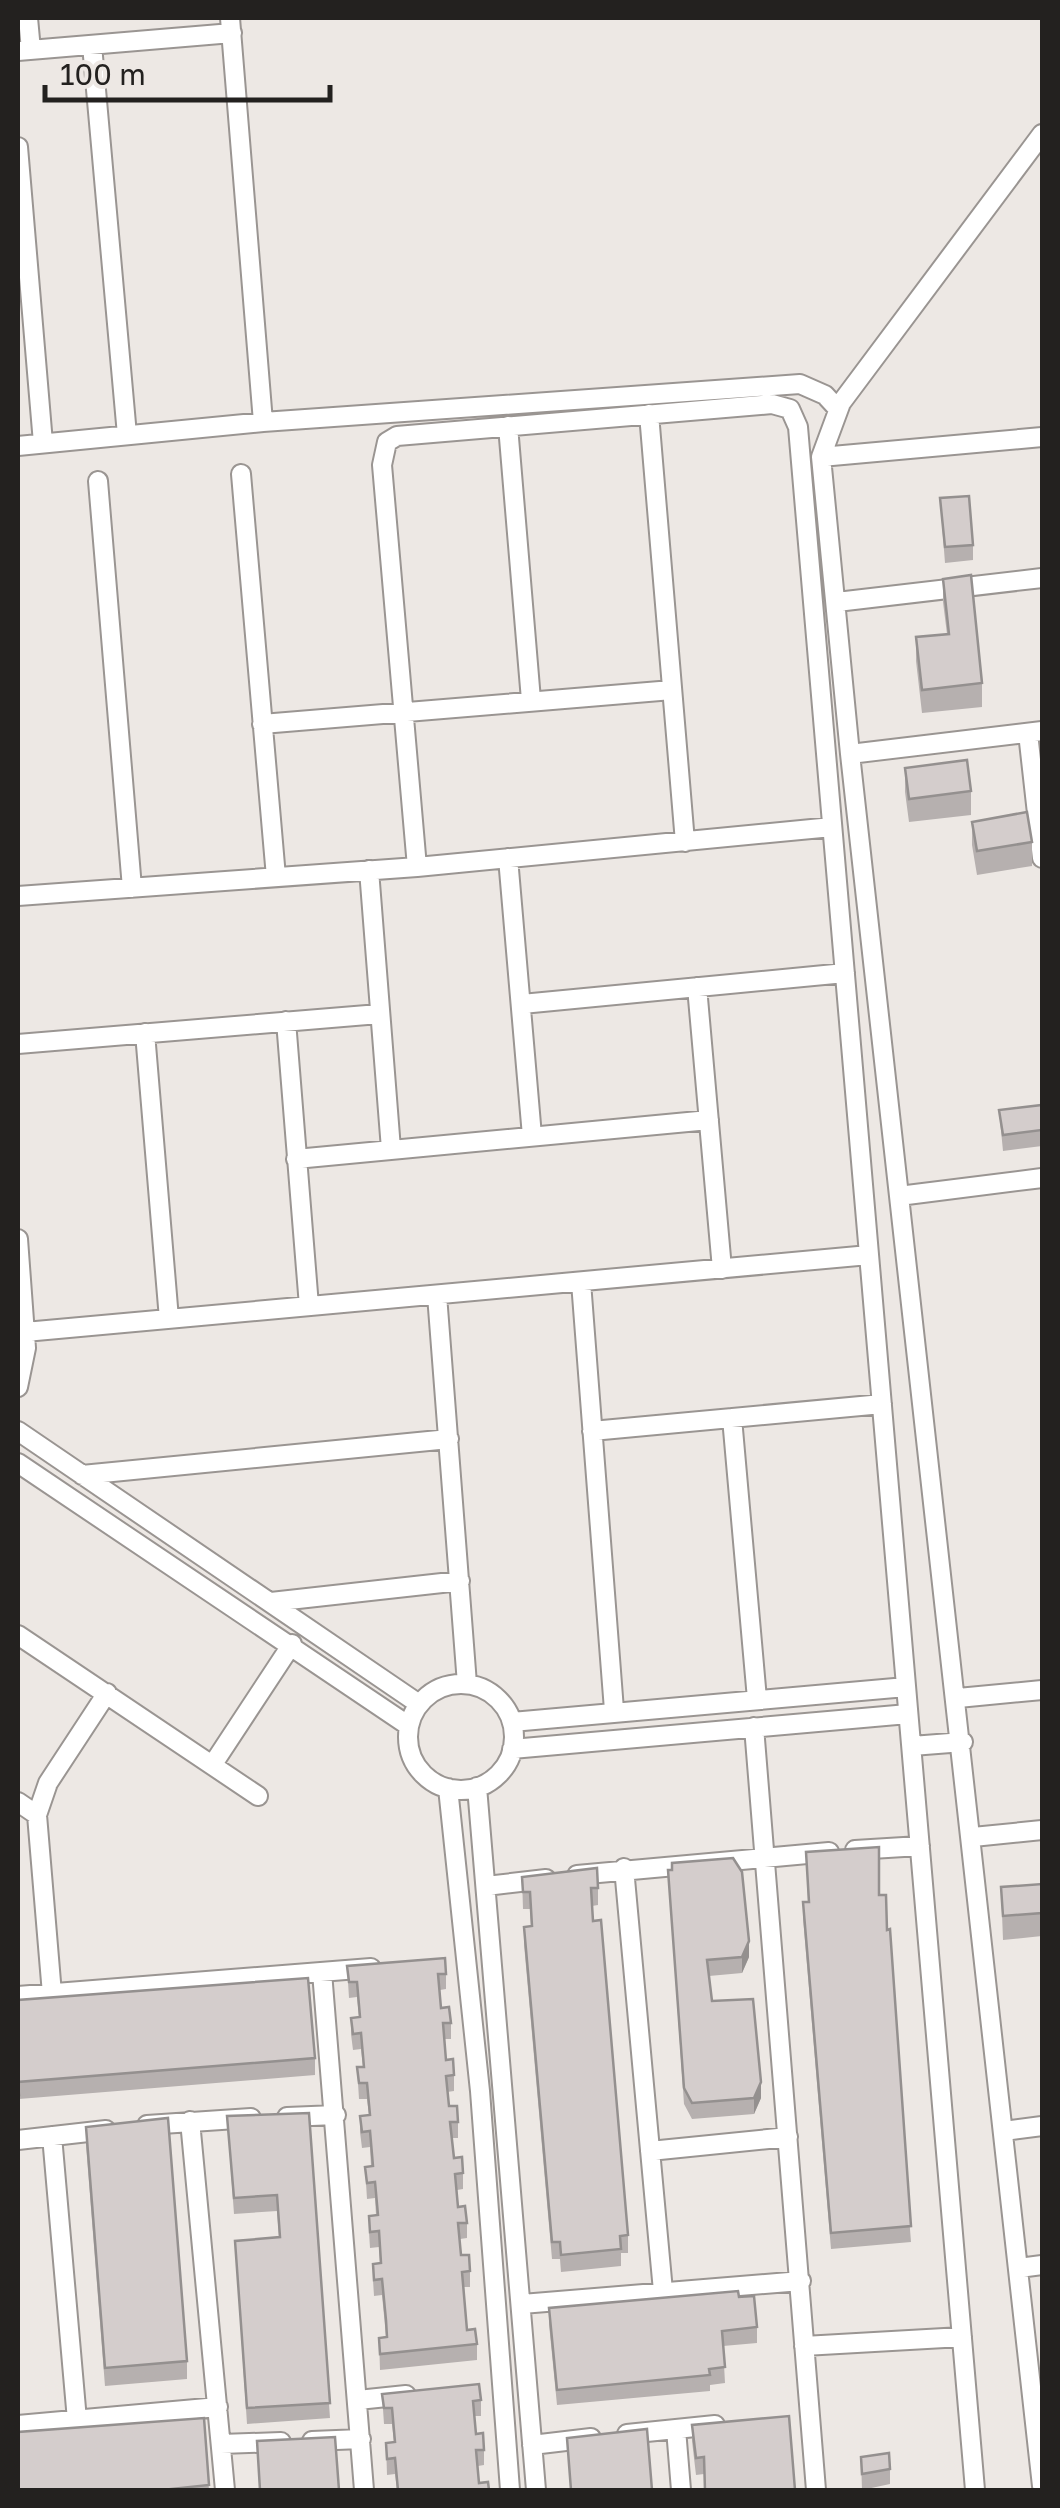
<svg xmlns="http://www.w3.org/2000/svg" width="1060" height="2508" viewBox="0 0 1060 2508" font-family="'Golos Text',sans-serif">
<rect width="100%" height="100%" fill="#ede8e4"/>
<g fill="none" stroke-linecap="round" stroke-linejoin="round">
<defs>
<path id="minor" d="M28 18 31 50
M230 18 263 422
M92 45 127 435
M18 51 232 33
M1042 134 841 403 821 457 850 754 1042 2486
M18 147 43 443
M649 414 685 842
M508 426 531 700
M18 446 263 422 800 384 825 395 837 408
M821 457 1042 437
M241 474 276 877
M98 481 132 888
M837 602 1042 578
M262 724 672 690
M1028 733 1042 858
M850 754 1042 731
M508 858 532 1136
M417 867 382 465 387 442 397 436 772 404 790 409 798 427 975 2490
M369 870 391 1149
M18 896 417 867 832 827
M697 987 722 1269
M522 1004 845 973
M286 1021 309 1306
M145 1033 169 1319
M18 1044 379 1014
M296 1159 709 1120
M899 1196 1042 1178
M18 1239 26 1348 18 1387
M581 1282 614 1710
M437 1295 467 1684
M25 1332 869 1255
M732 1418 757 1699
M18 1431 419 1704
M592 1431 882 1404
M18 1463 409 1726
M82 1475 449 1439
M271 1602 460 1581
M18 1635 258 1796
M408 1737a53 53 0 1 1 106 0a53 53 0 1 1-106 0Z
M958 1698 1042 1690
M512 1722 906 1687
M754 1727 816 2490
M912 1746 963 1742
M512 1749 908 1714
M213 1764 292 1644
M477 1787 536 2490
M448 1788 480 2091 510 2490
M18 1802 37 1815
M973 1837 1042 1830
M855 1850 920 1846
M624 1868 663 2291
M577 1875 829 1852
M486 1886 546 1879
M322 1972 364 2490
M52 1994 37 1815 48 1783 107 1693
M18 1996 371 1968
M287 2117 336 2115
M190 2121 225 2490
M147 2125 251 2118
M1004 2131 1042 2126
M52 2136 77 2420
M18 2140 106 2130
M650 2151 788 2137
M1019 2268 1042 2265
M522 2304 801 2281
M804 2346 962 2337
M358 2400 406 2395
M18 2425 218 2407
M676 2429 681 2490
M627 2434 715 2425
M312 2441 361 2439
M221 2444 281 2442
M532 2445 591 2438"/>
</defs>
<use href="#minor" stroke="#9a9592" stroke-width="22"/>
<use href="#minor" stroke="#fff" stroke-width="18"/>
</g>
<path fill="#b6b0af" d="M940 498 973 545V560L945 563Z
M943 579 982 683V707L922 713 916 661V637L947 634 943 602Z
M905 768 971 791V815L909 822 905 792Z
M972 822 1032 842V866L977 875 972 845Z
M1042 1105V1146L1003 1151 999 1110Z
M806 1852 879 1895 887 1930 911 2242 831 2249 803 1918V1902H808Z
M668 1870 749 1957 742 1973 709 1976 712 2001 761 2098 754 2114 692 2119 684 2104Z
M522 1877 598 1888V1905L592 1906 593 1921 628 2235V2253H621V2266L561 2272 560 2259H552L524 1944V1927L531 1926 530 1909H523Z
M1042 1884V1936L1003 1940 1001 1887Z
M347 1966 446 1974V1989L440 1990 441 2008 451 2023V2039H444L446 2060 454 2075V2091L447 2092 449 2106 458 2122V2138H452L454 2158 463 2173V2189L457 2190 458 2207 467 2223V2238L460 2239 461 2255 470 2271V2287H464L467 2330 477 2344V2360L380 2370 379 2338 386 2336 382 2295 374 2296 373 2280V2264H380L379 2247 370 2248 369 2232V2216L376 2215 375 2198 367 2199 365 2167 371 2166 370 2147 362 2148 360 2132V2116L369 2115 367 2099H359L357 2067H363L361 2049 353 2050 351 2034V2018L359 2017 357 1997 349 1998Z
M18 2000 315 2058V2075L19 2099V2112H18Z
M309 2113 330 2418 247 2424 235 2241 279 2237 277 2211 234 2214 227 2116Z
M86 2127 187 2361V2379L105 2386 86 2145Z
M739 2297 757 2327V2343L723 2346 725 2383 710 2385V2391L557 2405 549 2324V2308Z
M382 2394 481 2400V2416H474L476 2434 484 2450V2465L478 2466 397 2490 395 2474 387 2475 386 2443 394 2442 392 2424H384Z
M204 2418 209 2490H18Z
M692 2425 795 2490 704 2474 696 2475 692 2441Z
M861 2457 890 2469V2484L862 2490Z"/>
<path fill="#94908f" d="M749 1941V1957L742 1973V1957Z
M761 2082V2098L754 2114V2098Z"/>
<path fill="#d4cdcc" stroke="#94908f" stroke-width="2.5" d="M969 496 973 545 945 547 940 498Z
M971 575 982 683 922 690 916 637 949 634 943 579Z
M967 760 971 791 909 799 905 768Z
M1027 812 1032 842 977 851 972 822Z
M1042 1105V1130L1003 1135 999 1110Z
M879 1847V1895H886L887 1930 890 1929 911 2226 831 2233 803 1902H809L806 1852Z
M733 1858 742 1872 749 1941 742 1957 707 1960 712 2001 753 1999 761 2082 754 2098 692 2103 684 2088 668 1870H672V1863Z
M597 1868 598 1888H591L593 1921 601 1920 628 2235 620 2236 621 2249 561 2255 560 2242H552L524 1927 532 1926 530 1892H523L522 1877Z
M1042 1884V1913L1003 1916 1001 1887Z
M445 1958 446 1974H438L441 2008 449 2007 451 2023H443L446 2060 453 2059 454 2075 446 2076 449 2106H457L458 2122H450L454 2158 462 2157 463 2173 455 2174 458 2207 465 2206 467 2223H458L461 2255H469L470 2271 462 2272 467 2330 475 2329 477 2344 380 2354 379 2338 387 2337 386 2320 382 2279 374 2280 373 2264 381 2263 379 2231 370 2232 369 2216 378 2215 375 2182 367 2183 365 2167 373 2166 370 2131 362 2132 360 2116 370 2115 367 2083H359L357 2067H364L361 2033 353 2034 351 2018 360 2017 357 1982H349L347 1966Z
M308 1978 315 2058 18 2082 19 2095H18V2000Z
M309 2113 330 2403 247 2408 235 2241 280 2237 277 2195 234 2198 227 2116Z
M168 2118 187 2361 105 2368 86 2127Z
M738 2291 739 2297 754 2296 757 2327 722 2331 725 2367 709 2369 710 2375 557 2390 549 2308Z
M479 2384 481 2400 473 2401 476 2434 483 2433 484 2450H476L479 2483 488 2482 489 2490H398L395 2458 387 2459 386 2443 395 2442 392 2408H384L382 2394Z
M789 2416 795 2490H705L704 2457 696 2458 692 2425Z
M204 2418 209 2485 162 2490H18V2432Z
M647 2429 652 2490H571L567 2438Z
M335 2437 339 2490H260L257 2441Z
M889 2453 890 2469 862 2474 861 2457Z"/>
<rect width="1060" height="2508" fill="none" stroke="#23211f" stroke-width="40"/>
<path d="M45 85v15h285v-15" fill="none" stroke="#23211f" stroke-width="5"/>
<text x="60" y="85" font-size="30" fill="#23211f" stroke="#ede8e4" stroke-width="8" paint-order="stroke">100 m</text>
</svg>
